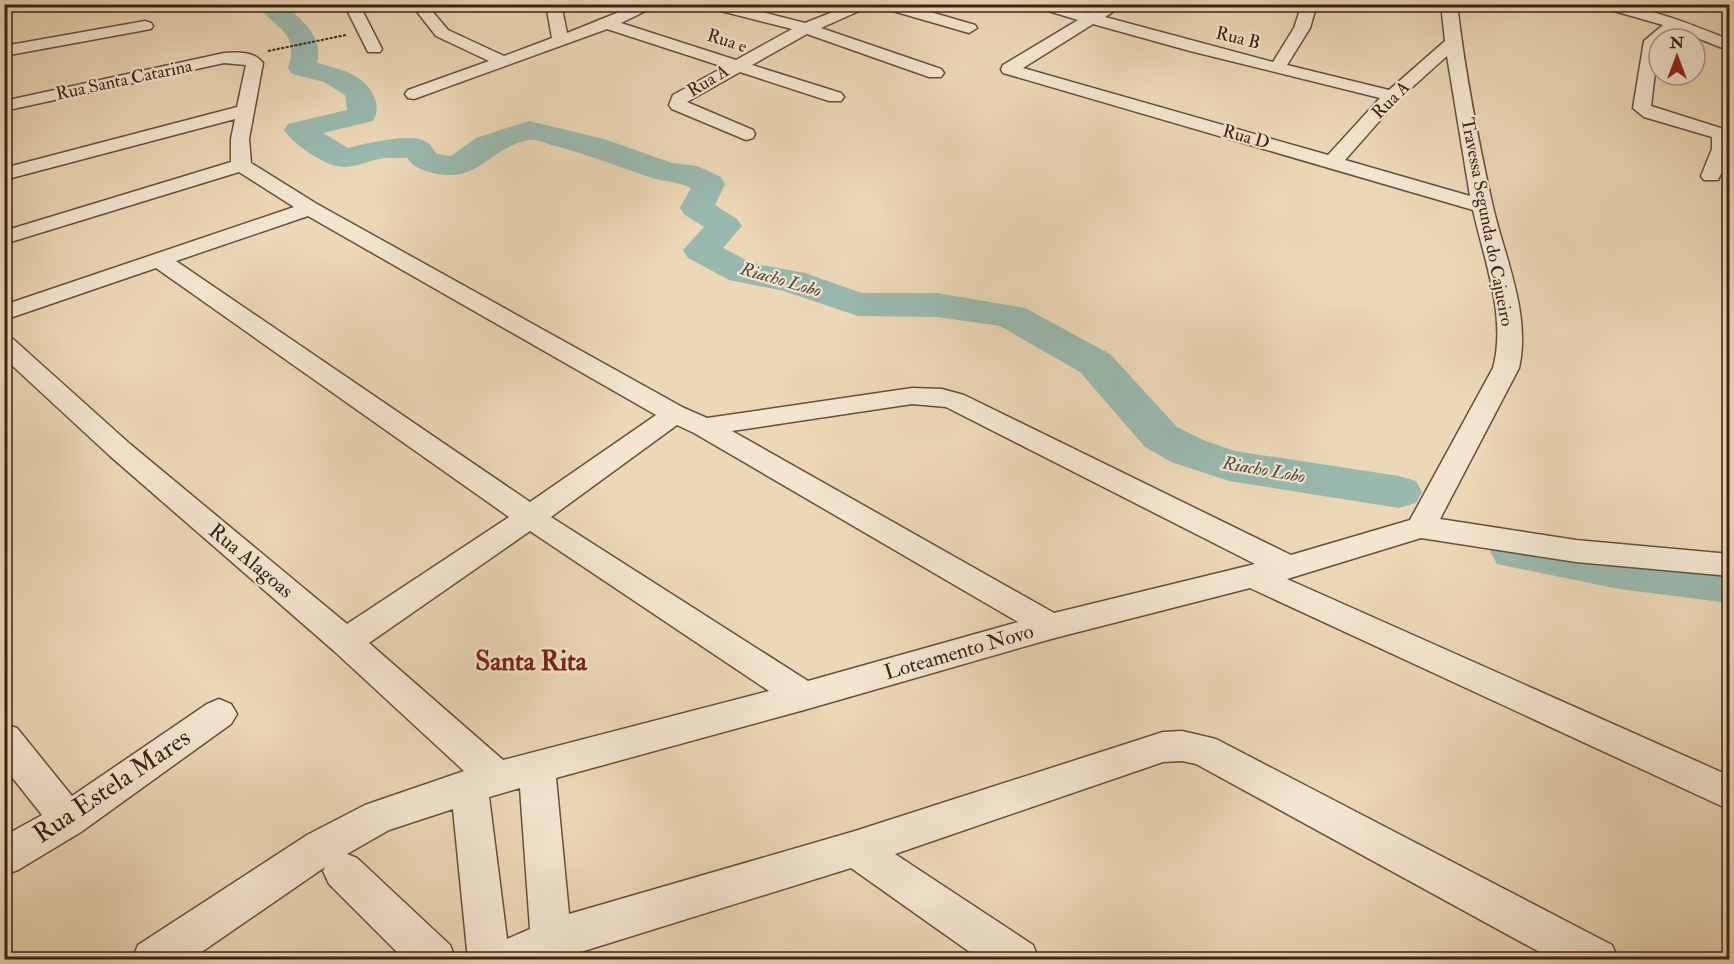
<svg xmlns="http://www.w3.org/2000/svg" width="1734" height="964" viewBox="0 0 1734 964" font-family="'IM FELL Double Pica',serif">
<rect width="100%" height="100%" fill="#ecd7b6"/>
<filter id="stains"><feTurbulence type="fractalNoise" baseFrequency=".00333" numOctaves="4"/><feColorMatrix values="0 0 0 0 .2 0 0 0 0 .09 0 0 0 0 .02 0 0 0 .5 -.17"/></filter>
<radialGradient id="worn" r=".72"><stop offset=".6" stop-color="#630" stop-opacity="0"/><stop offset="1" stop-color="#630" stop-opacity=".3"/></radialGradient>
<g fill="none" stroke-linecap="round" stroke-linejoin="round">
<path fill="#99b9af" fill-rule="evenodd" d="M257 4H284C302 20 324 37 317 63 340 69 366 74 375 99 378 107 377 114 373 121L323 133 348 148C365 144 414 131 428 143 432 146 434 151 437 154L451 156 476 138 529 121 604 139 672 163 697 166 721 177 725 184 715 205 737 219 742 226 723 248 752 263 805 273 862 293H937L1025 308 1110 354 1177 427 1203 440 1235 451 1399 476 1416 481 1422 492 1416 503 1399 508 1229 481 1171 462 1145 447 1080 372 1000 326 937 317 858 316 784 291 729 280 688 258 683 250 704 227 685 215 680 208 691 188C679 182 668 182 656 179 621 168 587 154 551 145 545 143 536 139 529 140 488 148 479 184 433 173 421 170 415 168 407 158 398 158 388 157 379 159 368 161 354 168 342 167 325 166 293 144 284 130L288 124 347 110 345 95 324 82 292 74 288 68C300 30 275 30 257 4Z
M1515 533 1619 551 1730 565V603L1619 589 1497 564 1490 551 1497 538Z"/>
<defs>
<path id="minor" d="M344 4H359L382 49 380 52H368Z
M411 4H426L448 30 504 56 552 38 546 4H561L567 33 639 4H660L621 23 736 60 792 29 721 11 718 8 721 5 730 4 805 23 853 4H875L821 28 941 69 944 73 941 77H929L807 34 752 65 841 93 844 97 841 101H829L740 72 687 102 753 130 755 134 753 138 746 140 672 109 669 105 673 95 724 67 607 29 414 99 408 98 405 94 408 90 489 61 436 36Z
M877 4H903L975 25 977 28 969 33 879 7Z
M1033 4H1059L1089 13 1106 4H1125L1105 17 1273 62 1294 28 1302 4H1317L1310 28 1287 65 1389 90 1445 41 1441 4H1457C1465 73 1478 140 1493 207 1505 258 1531 315 1519 368L1440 519 1576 540 1730 554V576L1576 562 1421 538 1287 579 1730 776V810L1250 588 1051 639 804 710 556 778 569 914 855 831 1163 732 1182 731 1216 739 1612 945 1618 960H1554L1196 764 1182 761 1163 762 895 854 1033 945 1039 960H981L851 868 555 960H468L453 809 389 830 347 854 357 858 450 945 456 960H405L329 884 323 871 325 867 190 960H132L138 945 307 835 365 805 464 771 334 651 110 456 4 358V337L13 339 130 444 347 624 509 517 156 268 4 320V305L294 207 239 172 4 244V231L231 162V139L235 119 4 180V168L237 107 246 65 224 63 4 111V101L224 53C238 52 254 51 263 63L249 139 251 163 317 204 684 408 707 418 912 388 942 389 964 395 1291 555 1410 520 1493 368C1507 317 1484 260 1473 210L1003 73 1001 69 1003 65 1078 20 1035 7ZM1093 24 1190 51 1380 98 1328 155 1023 68ZM1447 56 1470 196 1345 160 1398 100ZM308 216 656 415 530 502 176 261ZM912 404 946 407 1255 564 1054 613 732 431ZM677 425 694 433 1018 622 808 681 551 517ZM530 531 769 691 503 760 369 643ZM520 788 530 929 507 939 489 797Z
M1598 4C1644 4 1687 23 1730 40V51L1677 30 1665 39H1659L1651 106 1730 131V154L1718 180H1704L1701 176 1712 149V137L1644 117 1633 108 1644 41 1663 25 1600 7Z
M145 21 151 23 153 26 151 29 4 56V46Z
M219 699 231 704 237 714 231 724 81 832 18 870 4 875V836L42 815 4 767V724L17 728 72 796 207 704Z"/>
</defs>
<use href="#minor" stroke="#66503e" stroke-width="3"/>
<path stroke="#3a2316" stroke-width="2" stroke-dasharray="3 1.5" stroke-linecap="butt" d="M268 51 346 35"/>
<use href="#minor" fill="#f3e5d0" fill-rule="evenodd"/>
</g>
<g text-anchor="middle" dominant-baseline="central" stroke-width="4.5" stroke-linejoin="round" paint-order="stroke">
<g font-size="18" fill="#3a2316" stroke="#f3e5d0">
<text transform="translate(1238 38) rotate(14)">Rua B</text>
<text transform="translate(727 41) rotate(18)">Rua e</text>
<text transform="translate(124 80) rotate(-12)">Rua Santa Catarina</text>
<text transform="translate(708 81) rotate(-31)">Rua A</text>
<text transform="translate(1391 100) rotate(-45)">Rua A</text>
<text transform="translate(1246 137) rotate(16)">Rua D</text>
<text transform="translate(1487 222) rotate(79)">Travessa Segunda do Cajueiro</text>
</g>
<g font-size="18" font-style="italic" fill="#52483c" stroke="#f3e5d0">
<text transform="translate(781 280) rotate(16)">Riacho Lobo</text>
<text transform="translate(1264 470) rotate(10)">Riacho Lobo</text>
</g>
<g font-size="21" fill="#3a2316" stroke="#f3e5d0">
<text transform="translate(251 561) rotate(40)">Rua Alagoas</text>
<text transform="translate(959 652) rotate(-16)">Loteamento Novo</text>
</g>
<g font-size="26" fill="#3a2316" stroke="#f3e5d0">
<text transform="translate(112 786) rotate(-34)">Rua Estela Mares</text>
</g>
<g font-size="27" font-weight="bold" fill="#7a1f14" stroke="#f3e5d0">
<text x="531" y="661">Santa Rita</text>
</g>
</g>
<rect width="1734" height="964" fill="none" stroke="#ecd7b6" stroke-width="24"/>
<rect x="6" y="6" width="1722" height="952" fill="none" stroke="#3a2316" stroke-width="3"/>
<rect x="12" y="12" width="1710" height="940" fill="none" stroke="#3a2316" stroke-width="1.5"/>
<g transform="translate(1677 57)"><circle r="28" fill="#f3e5d0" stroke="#a99786" stroke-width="1.5"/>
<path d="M0-4.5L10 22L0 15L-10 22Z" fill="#8f2418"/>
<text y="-9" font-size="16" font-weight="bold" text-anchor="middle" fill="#3a2316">N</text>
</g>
<rect width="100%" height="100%" filter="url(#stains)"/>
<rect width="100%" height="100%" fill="url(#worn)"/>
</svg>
